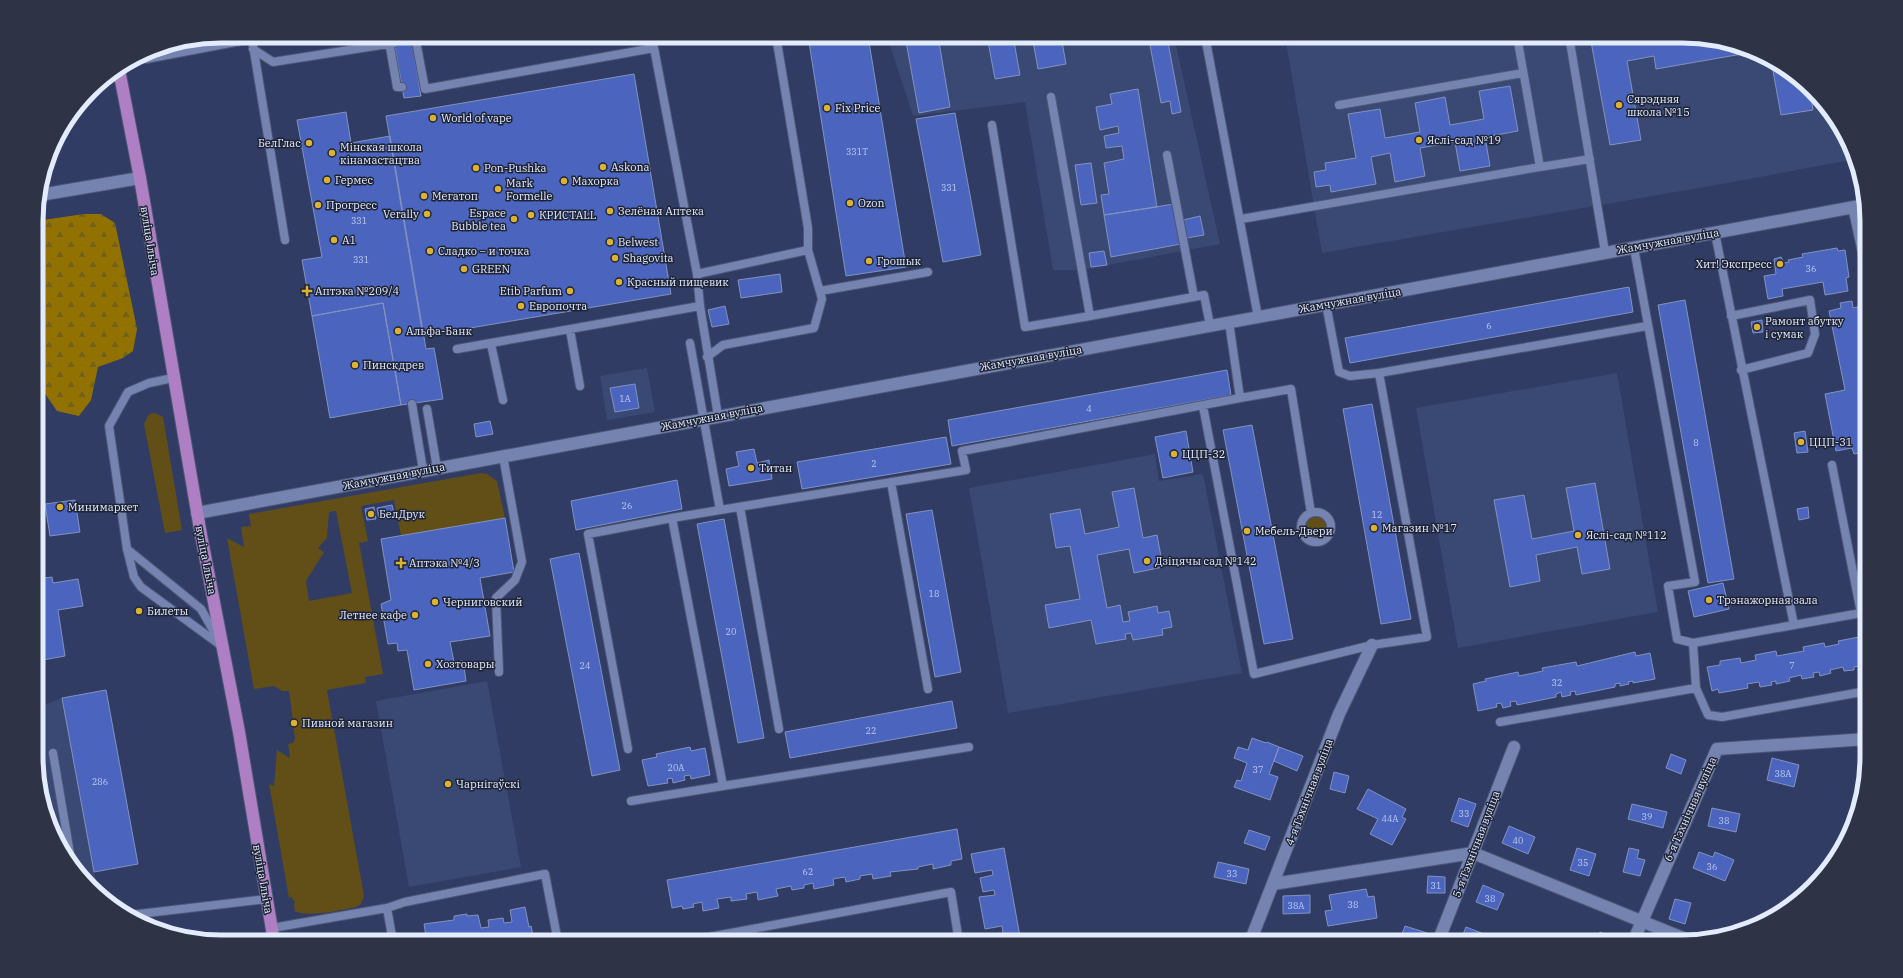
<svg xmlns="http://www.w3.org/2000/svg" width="1903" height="978" viewBox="0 0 1903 978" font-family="'IBM Plex Serif',serif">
<defs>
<pattern id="forest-firs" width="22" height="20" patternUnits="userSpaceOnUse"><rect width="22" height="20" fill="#917200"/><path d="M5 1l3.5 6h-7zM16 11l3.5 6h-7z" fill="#72601e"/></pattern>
</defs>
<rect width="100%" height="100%" fill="#303c63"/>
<path fill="#3a4874" d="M887 36H1174L1220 244 1082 270H1053L1025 102 913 116Z
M1285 36H1682L1764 55 1804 82 1836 118 1851 160 1722 184 1322 253Z
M647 368 655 412 607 420 600 376Z
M1617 373 1658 612 1458 648 1416 408Z
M1155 454 1159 481 1203 474 1242 673 1008 713 969 488Z
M487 681 521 867 409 887 376 701Z
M106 690 138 864 94 872 98 889 74 869 50 827 38 781 37 708 62 698Z"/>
<path fill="#624f18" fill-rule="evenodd" d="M155 413 163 417 182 530 165 533 144 424 149 414Z
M481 473 487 474 497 481 505 518 401 536 394 500 361 506 368 541 359 543 383 674 365 677 366 683 327 690 364 896 361 904 356 907C341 910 307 918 295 911L294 903 295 901 293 900 292 897 289 898 269 784 274 786 277 750 290 758 288 744 293 743 295 739 290 697 289 691H282L274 686 254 689 227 538 244 547 241 527 251 526 249 514ZM336 511 352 593 309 601 306 581 324 552 318 548 327 538 329 512Z
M1306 527a10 10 0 1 1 20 0a10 10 0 1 1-20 0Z"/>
<path fill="url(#forest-firs)" d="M84 214H101L115 223 137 329 133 351 123 358 98 367 91 400 79 416 57 411 37 382 36 221Z"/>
<path fill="#4b65bf" stroke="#8292be" d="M393 36H411L421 96 404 98Z
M808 36H868L906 267 846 276Z
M905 36H938L950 107 919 113Z
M987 36H1013L1020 75 995 79Z
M1032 36H1061L1066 64 1038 69Z
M1590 36H1682L1741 50 1742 54 1656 69 1654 56 1627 61 1641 140 1610 145Z
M1167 37 1181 112 1172 114 1170 101 1161 103 1149 40Z
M1771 60 1804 82 1810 89 1813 110 1781 115Z
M634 74 671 294 423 336 386 116Z
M1510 86 1518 131 1485 137 1490 166 1460 171 1455 142 1420 148 1425 176 1395 182 1390 153 1371 157 1376 184 1331 192 1330 185 1316 187 1314 172 1326 170 1325 163 1356 158 1348 114 1380 109 1385 138 1420 132 1415 103 1445 97 1450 125 1484 119 1479 91Z
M1138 89 1157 207 1104 215 1101 195 1109 194 1104 163 1124 159 1122 146 1106 148 1104 136 1119 133 1118 126 1100 130 1096 107 1112 104 1110 94Z
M346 112 351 143 390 136 426 349 434 348 443 399 401 405 383 303 312 316 302 260 322 257 297 120Z
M955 113 981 255 943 262 916 119Z
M1091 163 1097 203 1081 205 1075 165Z
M1174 204 1181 244 1111 257 1104 215Z
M1200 216 1204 235 1187 238 1183 220Z
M1837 248 1838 251 1845 250 1849 277 1846 278 1848 291 1825 295 1823 282 1782 289 1783 296 1768 299 1764 276 1776 274 1774 259 1781 257 1784 263 1789 262 1788 260 1803 257 1802 254Z
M1104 251 1107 265 1091 267 1089 253Z
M780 274 782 292 741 298 738 280Z
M1629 287 1633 312 1350 363 1345 338Z
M1685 300 1734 579 1708 583 1658 305Z
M1852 301 1853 308 1858 307 1866 345V391L1858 392 1866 431V446H1864L1865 452 1854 454 1852 448 1836 451 1825 394 1845 390 1829 311 1841 308 1840 303Z
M383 303 401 405 330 418 312 316Z
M725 306 729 324 712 327 708 310Z
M1762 320 1763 332 1753 333 1751 322Z
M1227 370 1231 395 952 446 948 420Z
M635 384 639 408 615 412 610 388Z
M1372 404 1411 619 1381 624 1343 409Z
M490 421 493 434 476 437 474 424Z
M1252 425 1293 639 1264 644 1223 430Z
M1186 431 1193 472 1163 478 1155 437Z
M1805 431 1808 452 1797 453 1794 433Z
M946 437 951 464 802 489 797 462Z
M754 449 757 463 769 460 772 479 729 486 726 469 739 466 736 452Z
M677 480 682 509 576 530 571 501Z
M1595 483 1610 569 1582 574 1577 547 1536 555 1540 581 1510 587 1494 500 1524 495 1532 539 1574 531 1566 488Z
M1134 488 1143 538 1157 535 1163 567 1134 573 1129 549 1097 555 1107 608 1120 605 1123 622 1130 621 1128 612 1157 606 1158 613 1169 611 1172 627 1162 629 1163 635 1133 640 1131 633 1125 634 1126 639 1096 644 1091 620 1049 628 1045 605 1080 599 1070 546 1056 548 1050 514 1080 509 1085 534 1119 527 1112 492Z
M75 500 80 532 50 536 45 504Z
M392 505 395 517 379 519 377 508Z
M374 507 376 519 367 520 365 509Z
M1808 507 1809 518 1799 520 1797 509Z
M932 510 961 672 935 677 906 514Z
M505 518 514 572 480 578 490 636 450 642 454 662 463 661 466 681 414 690 407 650 398 651 397 643 388 644 381 604 391 600 381 539Z
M724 519 764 738 738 743 697 524Z
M579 553 620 770 592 776 550 559Z
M52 577 53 583 78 579 83 606 58 610 65 656 37 661V579Z
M1723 583 1729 609 1694 617 1688 591Z
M1859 637V641L1867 640V667L1861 668 1860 666 1854 667V670L1844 671 1843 667 1830 670 1831 673 1820 676 1819 672 1813 673 1814 677 1802 679 1801 675 1789 678 1790 681 1776 684V681L1771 682 1772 685 1760 687 1759 682 1747 684 1748 688 1719 693 1718 689 1712 691 1707 667 1720 665V661L1740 658 1741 663 1756 660 1755 655 1776 651 1777 656 1804 651 1803 647 1824 643 1825 647 1839 644 1838 641Z
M1635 652 1636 656 1650 653 1655 679 1633 683V681L1628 682 1629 684 1620 686V683L1615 684V687L1576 695 1575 691 1570 692 1571 695 1562 697 1561 692 1556 694V697L1517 705 1516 701 1510 702 1511 706 1503 708 1501 703 1496 704 1497 707 1478 711 1473 684 1486 681 1485 679 1518 672 1519 676 1543 671 1542 668 1576 662 1577 666Z
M106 690 138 864 94 872 62 698Z
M952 701 957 728 790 758 785 732Z
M1252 738 1266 743 1267 742 1279 747 1269 774 1278 777 1270 800 1234 787 1237 780 1241 781 1247 763 1234 758 1238 747 1248 750Z
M690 747 691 751 705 748 710 775 691 779 690 775 684 776 685 780 673 783 672 778 667 779 668 783 648 786 642 760 657 757 656 754Z
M1279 747 1303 756 1297 771 1274 761Z
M1671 754 1686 760 1681 774 1666 768Z
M1772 758 1799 765 1794 787 1767 780Z
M1334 772 1349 776 1345 793 1330 789Z
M1368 789 1406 809 1402 817 1406 819 1392 845 1370 834 1378 819 1357 809Z
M1459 798 1476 804 1468 827 1451 821Z
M1632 804 1667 812 1663 828 1628 819Z
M1712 808 1740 814 1736 832 1708 826Z
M1509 826 1535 837 1528 854 1502 843Z
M957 829 962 859 951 861V865L933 869V864L918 867V869L890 872 891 876 873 879 872 874 860 876V879L846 882 845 877 833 879 834 885 814 889 813 883 804 885V888L792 890 791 886 776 889 778 896 758 900 757 892 746 894 747 899 731 901V897L717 899 719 908 703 911 702 902 693 904 694 907 683 909 682 906 672 908 667 880Z
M1249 830 1270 837 1265 850 1244 843Z
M1004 848 1021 942H992L990 936 1003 933 1002 926 985 929 979 897 995 895 994 890 983 892 980 878 993 875 992 870 975 873 971 854Z
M1577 848 1596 854 1589 876 1570 870Z
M1629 848 1639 850 1637 858 1645 860 1640 876 1623 872Z
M1699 852 1713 857 1715 852 1734 860 1725 881 1693 868Z
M1218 862 1249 869 1246 884 1214 877Z
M1428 876 1445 877V893H1427Z
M1483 885 1504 894 1497 910 1476 902Z
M1366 889 1368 897 1374 896 1377 918 1328 926 1325 911 1332 910 1329 895Z
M1310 895V913L1283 914V896Z
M1675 899 1691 903 1685 924 1669 919Z
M525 907 529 927 531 926 533 936 539 935 540 942H427L424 924 454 920V916L467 914V916L478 915 481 928 489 927 488 920 503 918 504 923 512 922 510 910Z
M1405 926 1427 933 1424 942H1399Z
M1466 927 1497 939 1496 942H1460Z
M1600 932 1615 939 1614 942H1595Z"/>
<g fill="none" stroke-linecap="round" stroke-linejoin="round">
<defs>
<path id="lane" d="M388 36 397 87H402
M415 36 425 89 654 48
M1205 36 1258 317
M1569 36 1605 252
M252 39 285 240
M253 49 273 62 394 43
M138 58 146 59 268 36
M1051 97 1090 316 1204 295 1210 325
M1339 105 1523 73
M992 125 1025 327 1090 316
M1167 155 1194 297
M1540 167 1590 159
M1852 207 1866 271
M1241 219 1540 167 1517 36
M1715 233 1794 625 1861 613 1832 465
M1634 248 1695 582 1668 586 1677 639 1693 643
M697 274 808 250V228L776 36
M820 291 928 272
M1326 304 1339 372 1350 376 1379 373
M700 306 718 416
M1731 316 1810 300 1815 334 1808 353 1741 370
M570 330 580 386
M690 343 720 510 966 470 962 451 1240 398 1229 322
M491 344 503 400
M457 349 700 306 697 274 654 48 639 36
M707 357 723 345 814 328 822 299 808 250
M173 378 149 383 128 392 109 426 127 549 134 577 141 587 223 647
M1240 398 1291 389 1311 513
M412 404 423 470
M1203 406 1254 674 1372 645 1427 637 1379 373 1647 326
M427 409 437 468
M891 482 928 689
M740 507 779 729
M720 510 672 518 723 786 969 747
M1301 527a15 15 0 1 1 30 0a15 15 0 1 1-30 0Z
M127 549 201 609 218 639
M499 672 496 598 515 580 522 562 503 456
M1696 688 1708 715 1722 717 1867 691
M1500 722 1696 688 1693 643 1794 625
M628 749 588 534 672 518
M53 753 72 865
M631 801 723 786
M387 908 393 942
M130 915 267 899
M272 928 387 908 405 902 545 874 558 942
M682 942 951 892 959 942"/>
<path id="street" d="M40 195 140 178
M1273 884 1473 853 1693 942
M1250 942 1339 714 1372 645
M1438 942 1514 747
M1633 942 1717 749 1867 739"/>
<path id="secondary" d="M197 513 1865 205"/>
<path id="primary" d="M119 70 140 178 201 535 239 732 274 942"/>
</defs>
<use href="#lane" stroke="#4d5676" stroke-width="10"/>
<use href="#street" stroke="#4d5676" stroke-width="14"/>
<use href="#secondary" stroke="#4d5676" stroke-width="14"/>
<use href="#primary" stroke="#4d5676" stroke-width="14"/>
<use href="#lane" stroke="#7483af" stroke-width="8"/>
<use href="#street" stroke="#7483af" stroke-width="12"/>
<use href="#secondary" stroke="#7483af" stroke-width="12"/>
<use href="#primary" stroke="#ae80c3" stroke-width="12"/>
</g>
<g fill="#dcb233" stroke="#1e2436" stroke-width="1.5">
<circle cx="1619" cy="105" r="4"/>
<circle cx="827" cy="108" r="4"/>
<circle cx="433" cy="118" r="4"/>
<circle cx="1419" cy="140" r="4"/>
<circle cx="309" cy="143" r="4"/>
<circle cx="332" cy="153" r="4"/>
<circle cx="603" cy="167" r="4"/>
<circle cx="476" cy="168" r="4"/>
<circle cx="327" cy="180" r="4"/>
<circle cx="564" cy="181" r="4"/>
<circle cx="498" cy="189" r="4"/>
<circle cx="424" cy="196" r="4"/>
<circle cx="850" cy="203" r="4"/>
<circle cx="318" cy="205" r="4"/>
<circle cx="610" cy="211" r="4"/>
<circle cx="427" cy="214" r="4"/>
<circle cx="531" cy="215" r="4"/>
<circle cx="514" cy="219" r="4"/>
<circle cx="334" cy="240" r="4"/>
<circle cx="610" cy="242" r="4"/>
<circle cx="430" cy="251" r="4"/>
<circle cx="615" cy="258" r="4"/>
<circle cx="869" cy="261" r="4"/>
<circle cx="1780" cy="264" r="4"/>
<circle cx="464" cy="269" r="4"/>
<circle cx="619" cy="282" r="4"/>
<path d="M305 285h4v4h4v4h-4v4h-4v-4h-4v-4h4z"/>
<circle cx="570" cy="291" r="4"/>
<circle cx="521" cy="306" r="4"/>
<circle cx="1757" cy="327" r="4"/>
<circle cx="398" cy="331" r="4"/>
<circle cx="355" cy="365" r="4"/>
<circle cx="1801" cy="442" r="4"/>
<circle cx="1174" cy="454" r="4"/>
<circle cx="751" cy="468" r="4"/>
<circle cx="60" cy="507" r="4"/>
<circle cx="371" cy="514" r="4"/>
<circle cx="1374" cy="528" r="4"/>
<circle cx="1247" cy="531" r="4"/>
<circle cx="1578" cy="535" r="4"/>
<circle cx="1147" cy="561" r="4"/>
<path d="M399 557h4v4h4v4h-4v4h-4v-4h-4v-4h4z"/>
<circle cx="1709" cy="600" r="4"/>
<circle cx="435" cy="602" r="4"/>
<circle cx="139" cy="611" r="4"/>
<circle cx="415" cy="615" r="4"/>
<circle cx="428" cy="664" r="4"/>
<circle cx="294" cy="723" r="4"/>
<circle cx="448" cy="784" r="4"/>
</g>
<g text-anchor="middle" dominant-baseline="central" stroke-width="3" stroke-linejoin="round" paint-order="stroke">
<g font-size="9" fill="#bdcaee">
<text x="857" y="151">331Т</text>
<text x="949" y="187">331</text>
<text x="359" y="220">331</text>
<text x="361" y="259">331</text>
<text x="1811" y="268">36</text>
<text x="1489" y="325">6</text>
<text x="625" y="398">1А</text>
<text x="1089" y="408">4</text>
<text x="1696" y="442">8</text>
<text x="874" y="463">2</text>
<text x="627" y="505">26</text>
<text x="1377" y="514">12</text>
<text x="934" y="593">18</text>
<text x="731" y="631">20</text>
<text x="585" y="665">24</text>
<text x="1792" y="665">7</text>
<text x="1557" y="682">32</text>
<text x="871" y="730">22</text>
<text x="676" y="767">20А</text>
<text x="1258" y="769">37</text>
<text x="1783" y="773">38А</text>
<text x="100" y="781">286</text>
<text x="1464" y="813">33</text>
<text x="1647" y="816">39</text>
<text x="1390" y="818">44А</text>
<text x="1724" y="820">38</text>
<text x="1518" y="840">40</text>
<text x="1583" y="862">35</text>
<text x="1712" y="866">36</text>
<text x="808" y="871">62</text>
<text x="1232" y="873">33</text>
<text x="1436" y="885">31</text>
<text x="1490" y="898">38</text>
<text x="1353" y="904">38</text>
<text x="1296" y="905">38А</text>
</g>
<g font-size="11" fill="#e3ebfe" stroke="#1e2436" text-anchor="start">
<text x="1627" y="99">Сярэдняя<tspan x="1627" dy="13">школа №15</tspan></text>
<text x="835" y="108">Fix Price</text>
<text x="441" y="118">World of vape</text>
<text x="1427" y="140">Яслі-сад №19</text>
<text x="301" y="143" text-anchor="end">БелГлас</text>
<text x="340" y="147">Мінская школа<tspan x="340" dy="13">кінамастацтва</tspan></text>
<text x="611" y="167">Askona</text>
<text x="484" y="168">Pon-Pushka</text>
<text x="335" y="180">Гермес</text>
<text x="572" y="181">Махорка</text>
<text x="506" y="183">Mark<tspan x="506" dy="13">Formelle</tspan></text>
<text x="432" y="196">Мегатоп</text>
<text x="858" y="203">Ozon</text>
<text x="326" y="205">Прогресс</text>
<text x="618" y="211">Зелёная Аптека</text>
<text x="506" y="213" text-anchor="end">Espace<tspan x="506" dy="13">Bubble tea</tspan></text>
<text x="419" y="214" text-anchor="end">Verally</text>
<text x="539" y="215">КРИСТАLL</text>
<text x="342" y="240">A1</text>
<text x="618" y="242">Belwest</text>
<text x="438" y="251">Сладко – и точка</text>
<text x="623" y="258">Shagovita</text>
<text x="877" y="261">Грошык</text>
<text x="1772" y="264" text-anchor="end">Хит! Экспресс</text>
<text x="472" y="269">GREEN</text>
<text x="627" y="282">Красный пищевик</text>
<text x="315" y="291">Аптэка №209/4</text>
<text x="562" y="291" text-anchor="end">Etib Parfum</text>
<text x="529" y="306">Европочта</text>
<text x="1765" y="321">Рамонт абутку<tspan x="1765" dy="13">і сумак</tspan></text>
<text x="406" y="331">Альфа-Банк</text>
<text x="363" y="365">Пинскдрев</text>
<text x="1809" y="442">ЦЦП-31</text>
<text x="1182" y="454">ЦЦП-32</text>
<text x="759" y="468">Титан</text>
<text x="68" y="507">Минимаркет</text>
<text x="379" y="514">БелДрук</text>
<text x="1382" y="528">Магазин №17</text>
<text x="1255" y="531">Мебель-Двери</text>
<text x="1586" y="535">Яслі-сад №112</text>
<text x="1155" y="561">Дзіцячы сад №142</text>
<text x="409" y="563">Аптэка №4/3</text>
<text x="1717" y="600">Трэнажорная зала</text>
<text x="443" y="602">Черниговский</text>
<text x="147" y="611">Билеты</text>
<text x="407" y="615" text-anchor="end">Летнее кафе</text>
<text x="436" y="664">Хозтовары</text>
<text x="302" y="723">Пивной магазин</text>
<text x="456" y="784">Чарнігаўскі</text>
</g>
<g font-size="11" fill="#e3ebfe" stroke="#1e2436">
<text transform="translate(150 241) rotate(81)">вуліца Ільіча</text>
<text transform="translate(1668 241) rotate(-10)">Жамчужная вуліца</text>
<text transform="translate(1350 300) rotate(-10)">Жамчужная вуліца</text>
<text transform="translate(1031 358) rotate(-10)">Жамчужная вуліца</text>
<text transform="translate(712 417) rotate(-11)">Жамчужная вуліца</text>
<text transform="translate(394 476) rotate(-11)">Жамчужная вуліца</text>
<text transform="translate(206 560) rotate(79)">вуліца Ільіча</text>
<text transform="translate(1309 792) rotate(-69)">4-я Тэхнічная вуліца</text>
<text transform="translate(1690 809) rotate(-66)">6-я Тэхнічная вуліца</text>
<text transform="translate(1476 844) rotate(-69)">5-я Тэхнічная вуліца</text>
<text transform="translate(263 879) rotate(80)">вуліца Ільіча</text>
</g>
</g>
<path d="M0 0H1903V978H0ZM221 43H1682A178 178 0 0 1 1860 221V757A178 178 0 0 1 1682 935H221A178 178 0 0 1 43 757V221A178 178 0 0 1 221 43Z" fill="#2e3446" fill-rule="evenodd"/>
<path fill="none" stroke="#e3ebfe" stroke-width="5" d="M221 43H1682A178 178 0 0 1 1860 221V757A178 178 0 0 1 1682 935H221A178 178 0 0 1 43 757V221A178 178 0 0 1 221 43Z"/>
</svg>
